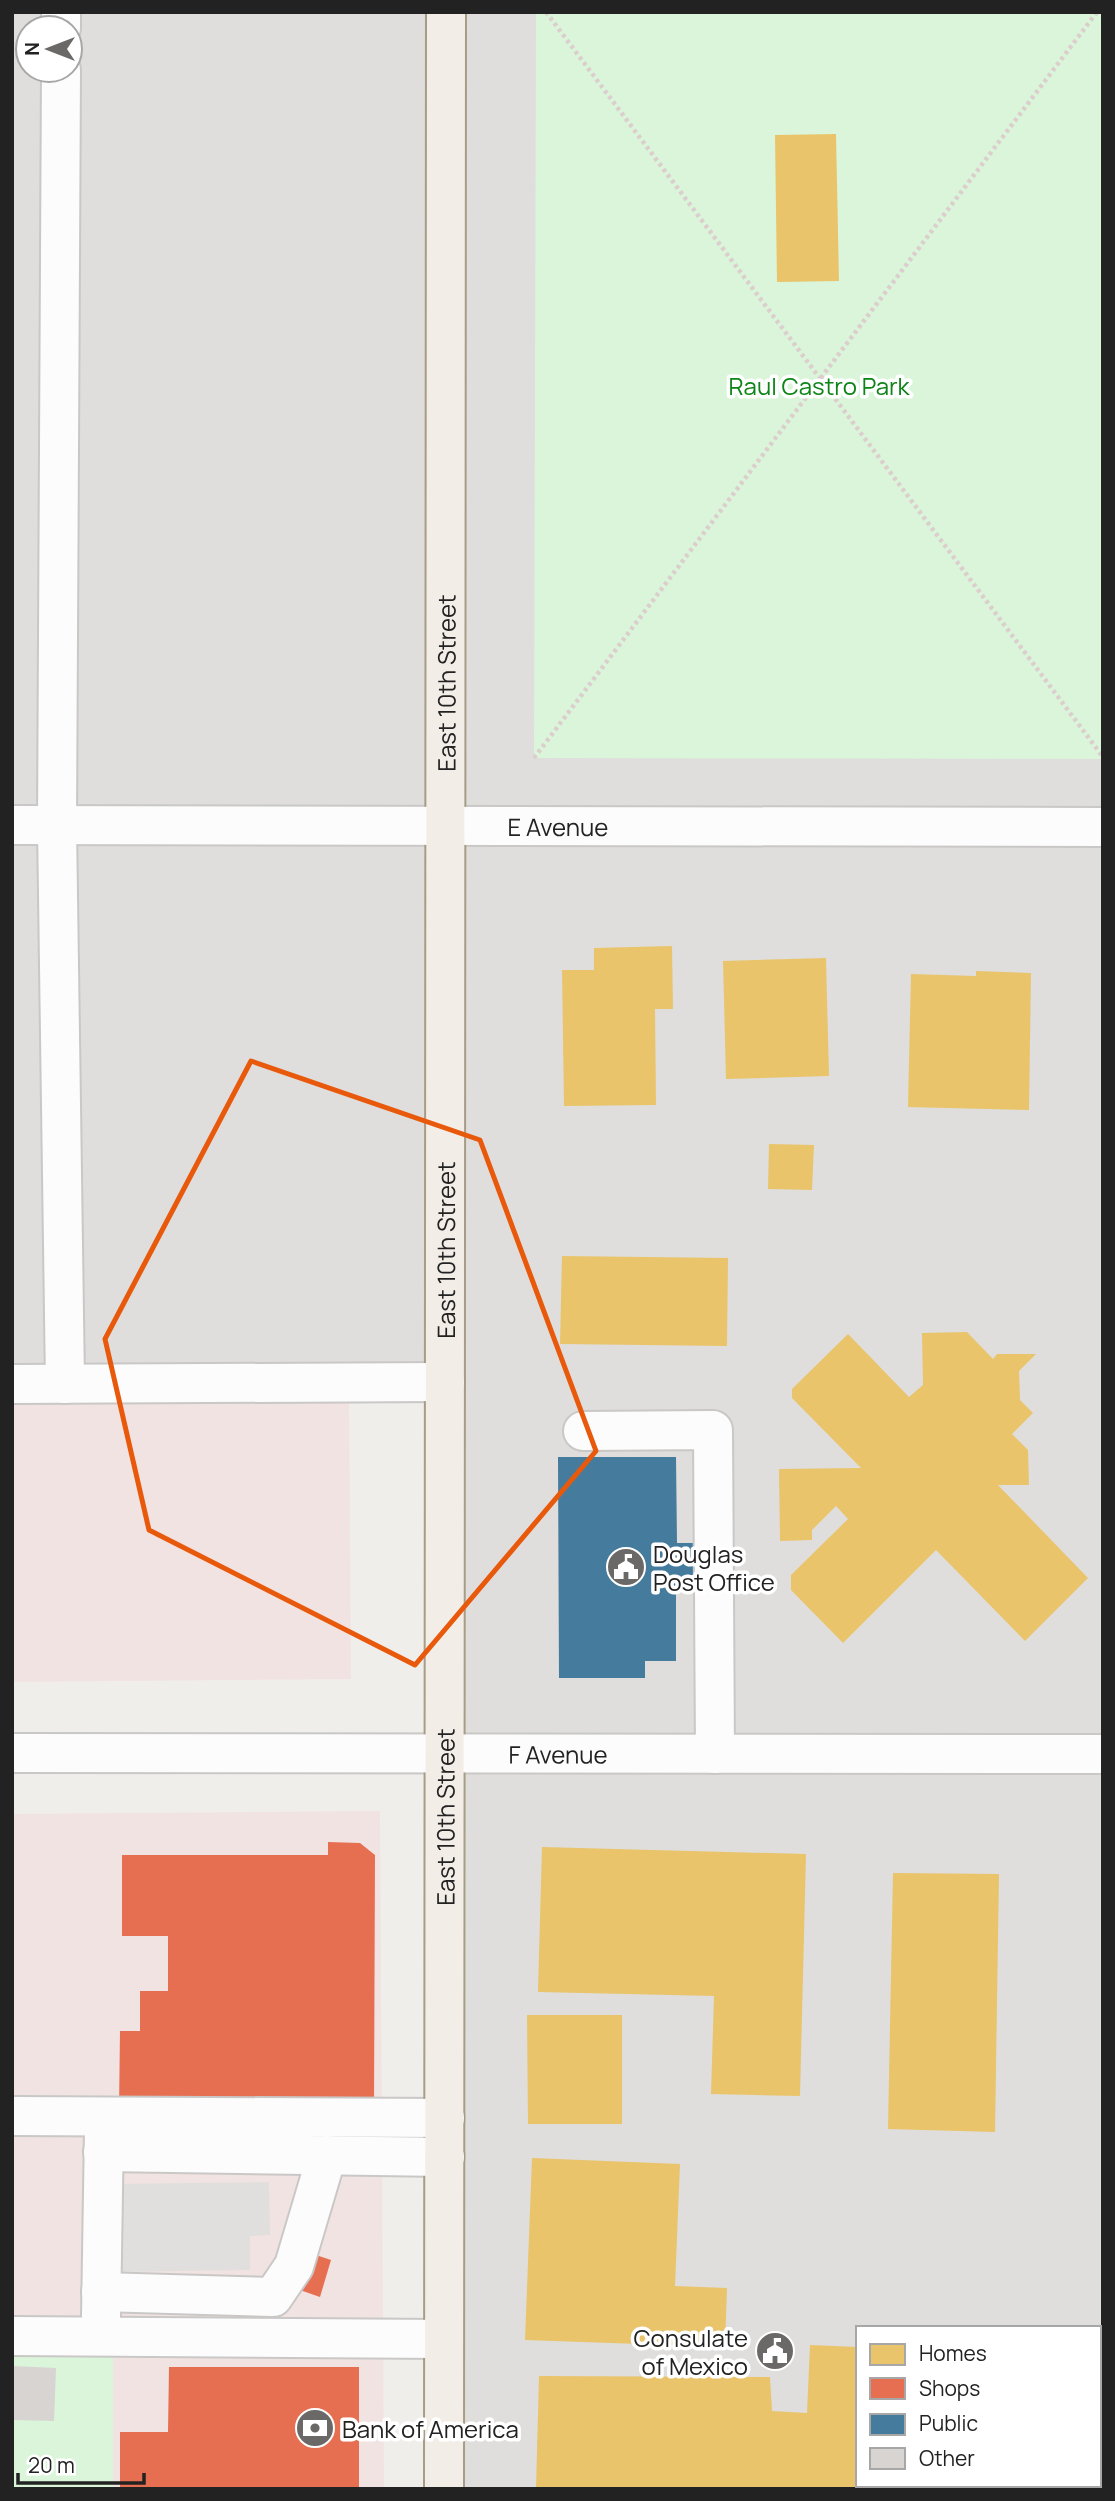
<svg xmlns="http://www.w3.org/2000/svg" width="1115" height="2501" viewBox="0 0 1115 2501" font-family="Manrope,sans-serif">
<rect width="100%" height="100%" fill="#f0eeeb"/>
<path fill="#dfdedc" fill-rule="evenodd" d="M12 12H1103V2489H445V1383L12 1385ZM28 28H70V70H28ZM858 2328H1099V2485H858Z"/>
<path fill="#f1e3e1" d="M349 1393 351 1679 12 1682V1396Z
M380 1811 384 2489H113V2356L12 2355V1814Z"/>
<path fill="#daf5da" d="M536 12H1103V759L534 758Z
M12 2355H113V2489H12Z"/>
<path fill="#e0dfde" d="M269 2182 270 2235 250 2236V2270L113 2272 112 2184Z"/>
<path fill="#e9c46a" d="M836 134 839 281 777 282 775 135Z
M672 946 673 1009H655L656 1105 564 1106 562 970H594V948Z
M826 958 829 1076 726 1079 723 961Z
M976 971 1031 973 1029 1110 908 1107 911 974 976 976Z
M769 1144 814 1145 812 1190 768 1189Z
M562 1256 728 1258 727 1346 560 1344Z
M967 1332 993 1359 997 1354H1036L1019 1371 1020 1400 1033 1413 1012 1434 1028 1450 1029 1485H998L1088 1578 1025 1641 936 1550 843 1643 791 1590V1575L848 1519 836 1506 812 1530V1540L780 1541 779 1469 861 1468 792 1398V1389L848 1334 909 1397 923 1385 922 1333Z
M542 1847 806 1854 800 2096 711 2094 714 1996 538 1992Z
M893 1873 999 1874 995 2132 888 2129Z
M527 2015H622V2124H528Z
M532 2158 680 2164 675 2286 727 2288 725 2347 525 2340Z
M810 2345 858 2347V2485H1096V2489H536L539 2376 770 2377 772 2411 807 2413Z"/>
<path fill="#e76f51" d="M328 1842 360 1843 375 1855 374 2110H119L120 2031H140V1991H168V1936H122V1855H328Z
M283 2244 331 2260 320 2297 271 2280Z
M169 2367H359V2489H120V2432H168Z"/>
<path fill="#457b9d" d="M558 1457H676L677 1543H694V1592H676V1661H645V1678H559Z"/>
<path fill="#d7d4d2" d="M12 2366 56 2368 54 2421 12 2420Z"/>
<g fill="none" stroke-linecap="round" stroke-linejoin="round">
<defs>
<g id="minor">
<path d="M61 28V12"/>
<path d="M61 70 57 825 65 1384"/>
<path id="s1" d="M12 825 1103 827"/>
<path d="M12 1384 445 1382"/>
<path d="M583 1431 713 1430 715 1754"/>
<path id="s2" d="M12 1753 1103 1754"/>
<path d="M12 2116 445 2118"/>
<path d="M103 2152 445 2157"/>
<path d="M101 2292 273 2297 294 2266 327 2155"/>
<path d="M101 2317 104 2129"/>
<path d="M12 2336 444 2339"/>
</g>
<g id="major">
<path id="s3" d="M444 2489 446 12"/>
</g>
</defs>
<use href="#minor" stroke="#c9c8c7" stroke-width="42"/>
<use href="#major" stroke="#a79c86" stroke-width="42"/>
<path stroke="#dccecd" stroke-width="4.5" stroke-dasharray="3.5 3.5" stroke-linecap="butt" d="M546 12 1103 757
M534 758 1097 12"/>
<use href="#minor" stroke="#fdfcfc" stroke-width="38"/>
<use href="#major" stroke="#f3ede7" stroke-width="38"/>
</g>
<path fill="none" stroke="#e8590c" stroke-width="5" stroke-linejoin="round" d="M251 1061 480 1140 596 1451 415 1665 149 1530 105 1339Z"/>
<defs>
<symbol id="civic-disc" viewBox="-11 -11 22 22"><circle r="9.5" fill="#6a6968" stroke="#fff"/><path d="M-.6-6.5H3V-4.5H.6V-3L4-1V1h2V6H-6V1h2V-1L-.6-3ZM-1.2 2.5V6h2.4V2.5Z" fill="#fff"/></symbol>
<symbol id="bank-disc" viewBox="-11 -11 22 22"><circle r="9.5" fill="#6a6968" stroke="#fff"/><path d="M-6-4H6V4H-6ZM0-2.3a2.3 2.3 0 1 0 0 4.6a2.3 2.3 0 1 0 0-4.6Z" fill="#fff"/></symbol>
</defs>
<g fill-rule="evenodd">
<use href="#civic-disc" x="604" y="1545" width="44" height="44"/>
<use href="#civic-disc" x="753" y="2329" width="44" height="44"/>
<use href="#bank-disc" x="293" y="2406" width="44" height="44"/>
</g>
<g text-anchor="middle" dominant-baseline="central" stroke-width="7" stroke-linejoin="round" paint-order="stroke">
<g font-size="24" fill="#0c8416" stroke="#fff">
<text x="819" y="385">Raul Castro Park</text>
</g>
<g font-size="24" fill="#222" stroke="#fff">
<text stroke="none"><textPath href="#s3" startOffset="1806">East 10th Street</textPath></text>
<text stroke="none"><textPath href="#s1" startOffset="546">E Avenue</textPath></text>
<text stroke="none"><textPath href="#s3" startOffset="1239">East 10th Street</textPath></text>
<text stroke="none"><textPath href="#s2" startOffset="546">F Avenue</textPath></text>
<text stroke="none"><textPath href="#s3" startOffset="672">East 10th Street</textPath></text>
</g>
<g font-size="24" fill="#222" stroke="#fff" text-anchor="start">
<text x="653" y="1553">Douglas<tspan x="653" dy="28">Post Office</tspan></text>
<text x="748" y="2337" text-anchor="end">Consulate<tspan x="748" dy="28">of Mexico</tspan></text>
<text x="342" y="2428">Bank of America</text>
</g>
</g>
<rect width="1115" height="2501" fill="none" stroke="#222222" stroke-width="28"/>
<rect x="856" y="2326" width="245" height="161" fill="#ffffff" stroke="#a7a7a7" stroke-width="2"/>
<rect x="870" y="2344" width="35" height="21" fill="#e9c46a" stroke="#a7a7a7" stroke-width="2"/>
<text x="919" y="2361" font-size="21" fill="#222222">Homes</text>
<rect x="870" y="2378" width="35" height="21" fill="#e76f51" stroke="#a7a7a7" stroke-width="2"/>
<text x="919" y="2396" font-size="21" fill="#222222">Shops</text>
<rect x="870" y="2414" width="35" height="21" fill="#457b9d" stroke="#a7a7a7" stroke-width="2"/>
<text x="919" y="2431" font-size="21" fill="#222222">Public</text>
<rect x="870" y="2448" width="35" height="21" fill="#d7d4d2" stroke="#a7a7a7" stroke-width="2"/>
<text x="919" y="2466" font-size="21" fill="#222222">Other</text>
<g transform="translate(49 49) rotate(270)"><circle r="33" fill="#ffffff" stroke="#a7a7a7" stroke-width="2"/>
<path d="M0-5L12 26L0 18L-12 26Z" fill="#6a6968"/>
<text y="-10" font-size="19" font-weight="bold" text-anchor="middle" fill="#222222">N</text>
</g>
<path d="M18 2473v10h126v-10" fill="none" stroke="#222222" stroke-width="3.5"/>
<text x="28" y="2473" font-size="21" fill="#222222" stroke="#ffffff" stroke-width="5" paint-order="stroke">20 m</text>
</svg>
